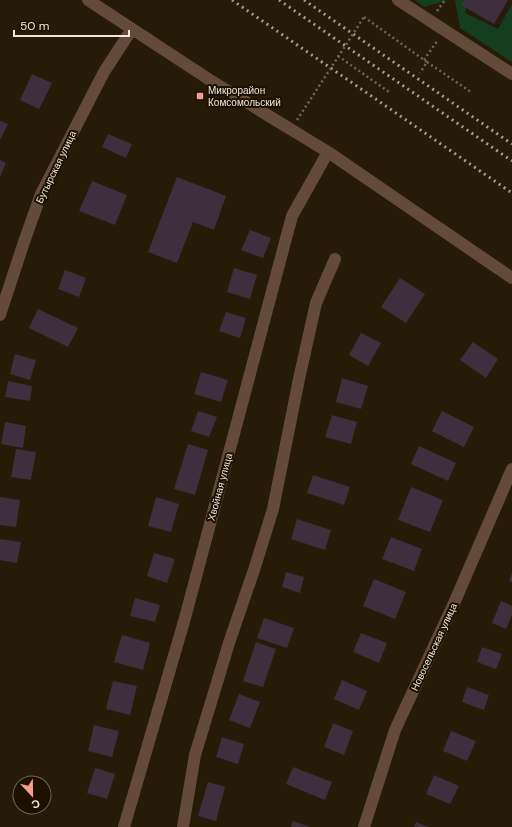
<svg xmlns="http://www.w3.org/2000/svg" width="512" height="827" viewBox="0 0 512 827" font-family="'DM Sans',sans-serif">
<rect width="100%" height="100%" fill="#261b07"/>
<path fill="#143e1f" d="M415 0H448L424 7Z
M455 0H468L465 13 498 29 512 4V62L460 28Z"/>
<path fill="#3f2e3e" d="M464 0H508L494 24 461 5Z
M32 74 52 83 39 109 20 100Z
M0 121 8 124 0 140Z
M108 134 132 144 126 158 102 147Z
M0 160 6 163 0 177Z
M177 177 226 196 214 230 193 222 177 263 148 252Z
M92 181 127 195 115 225 79 211Z
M250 230 271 238 263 258 241 250Z
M234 268 257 275 250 299 227 292Z
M65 270 86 278 79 297 58 289Z
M400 278 425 294 406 323 381 307Z
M38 309 78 328 68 347 29 328Z
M226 312 246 318 240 338 219 331Z
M361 333 381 343 368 366 349 355Z
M473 342 498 359 486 378 460 360Z
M15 354 36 360 30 380 10 374Z
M201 372 228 380 221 402 194 394Z
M342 378 368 386 361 409 336 402Z
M8 381 32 386 30 401 5 397Z
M198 411 217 417 209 437 191 431Z
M442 411 474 427 464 447 432 431Z
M332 415 357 422 351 444 325 437Z
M5 422 26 426 23 448 1 444Z
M188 444 208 450 195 495 174 489Z
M419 446 456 463 448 481 411 464Z
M16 449 36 452 31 480 11 477Z
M313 475 350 487 344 505 307 493Z
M411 487 443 500 430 532 398 520Z
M0 497 20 500 16 527 0 525Z
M156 497 179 504 171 532 148 526Z
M297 519 331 530 325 550 291 539Z
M391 537 422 549 414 571 382 559Z
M0 539 21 542 17 563 0 560Z
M154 553 175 559 167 583 147 576Z
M286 572 304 577 300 593 282 587Z
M512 573V582L509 581Z
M374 579 406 592 395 619 363 606Z
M135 598 160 605 155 622 130 616Z
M501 601 512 606V615L506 629 492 623Z
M264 618 294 628 287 648 257 638Z
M361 633 387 643 379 663 353 652Z
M122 635 150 643 143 670 114 662Z
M256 642 276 649 263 687 243 681Z
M482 647 502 654 496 669 477 662Z
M342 680 367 691 359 710 334 699Z
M113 681 137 686 130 715 106 709Z
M467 687 489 695 484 710 462 702Z
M239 694 260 702 250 728 229 720Z
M333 723 353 731 344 755 324 747Z
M94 725 119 731 112 757 88 751Z
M451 731 476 741 467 761 443 751Z
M222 737 244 744 238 764 216 757Z
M293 767 332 782 325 800 286 784Z
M95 768 115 774 107 799 87 793Z
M434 775 459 786 450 804 426 794Z
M208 782 225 787 216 821 198 816Z
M293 821 310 827H291Z
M416 822 428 827H414Z"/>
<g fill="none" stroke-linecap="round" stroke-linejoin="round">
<path stroke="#716756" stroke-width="2.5" stroke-dasharray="2 3" stroke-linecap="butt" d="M437 11 445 0
M364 17 427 62 420 73
M338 56 389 92
M424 60 437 41
M427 62 471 92"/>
<path stroke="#644b39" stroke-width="12" d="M88 0 210 80 328 152 512 278
M398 0 512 74
M0 315 24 242 41 194 104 72 132 29
M124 827 185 618 292 216 328 152
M183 827 195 755 229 643 255 567 273 509 299 379 316 303 335 259
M364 827 395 730 455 601 512 469"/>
<path stroke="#a69d8e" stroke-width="3" stroke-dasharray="2 4" stroke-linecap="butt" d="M232 0 512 193
M279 0 512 161
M304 0 512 144"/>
<path stroke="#716756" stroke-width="2.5" stroke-dasharray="2 3" stroke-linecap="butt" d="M297 120 364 17"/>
</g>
<rect fill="#f59d8e" stroke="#1c1101" stroke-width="1.5" x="196" y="92" width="8" height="8" rx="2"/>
<g text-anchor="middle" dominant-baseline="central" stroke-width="4" stroke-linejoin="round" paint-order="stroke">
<g font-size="10" fill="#efe7db" stroke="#1c1101" text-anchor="start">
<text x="208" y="90">Микрорайон<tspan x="208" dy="12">Комсомольский</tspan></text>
</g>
<g font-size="10" fill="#efe7db" stroke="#1c1101">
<text transform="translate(56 167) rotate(-64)">Бутырская улица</text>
<text transform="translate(220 487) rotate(-75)">Хвойная улица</text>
<text transform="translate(434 647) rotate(-65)">Новосельская улица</text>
</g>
</g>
<g transform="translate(32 795) rotate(158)"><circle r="19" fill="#1c1101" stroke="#706758"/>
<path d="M0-3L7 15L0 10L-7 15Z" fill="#f59d8e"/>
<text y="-6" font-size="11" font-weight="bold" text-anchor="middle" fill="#efe7db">С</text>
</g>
<path d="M14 30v6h115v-6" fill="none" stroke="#efe7db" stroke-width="2"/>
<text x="20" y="30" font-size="12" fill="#efe7db" stroke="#1c1101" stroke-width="3" paint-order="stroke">50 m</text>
</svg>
